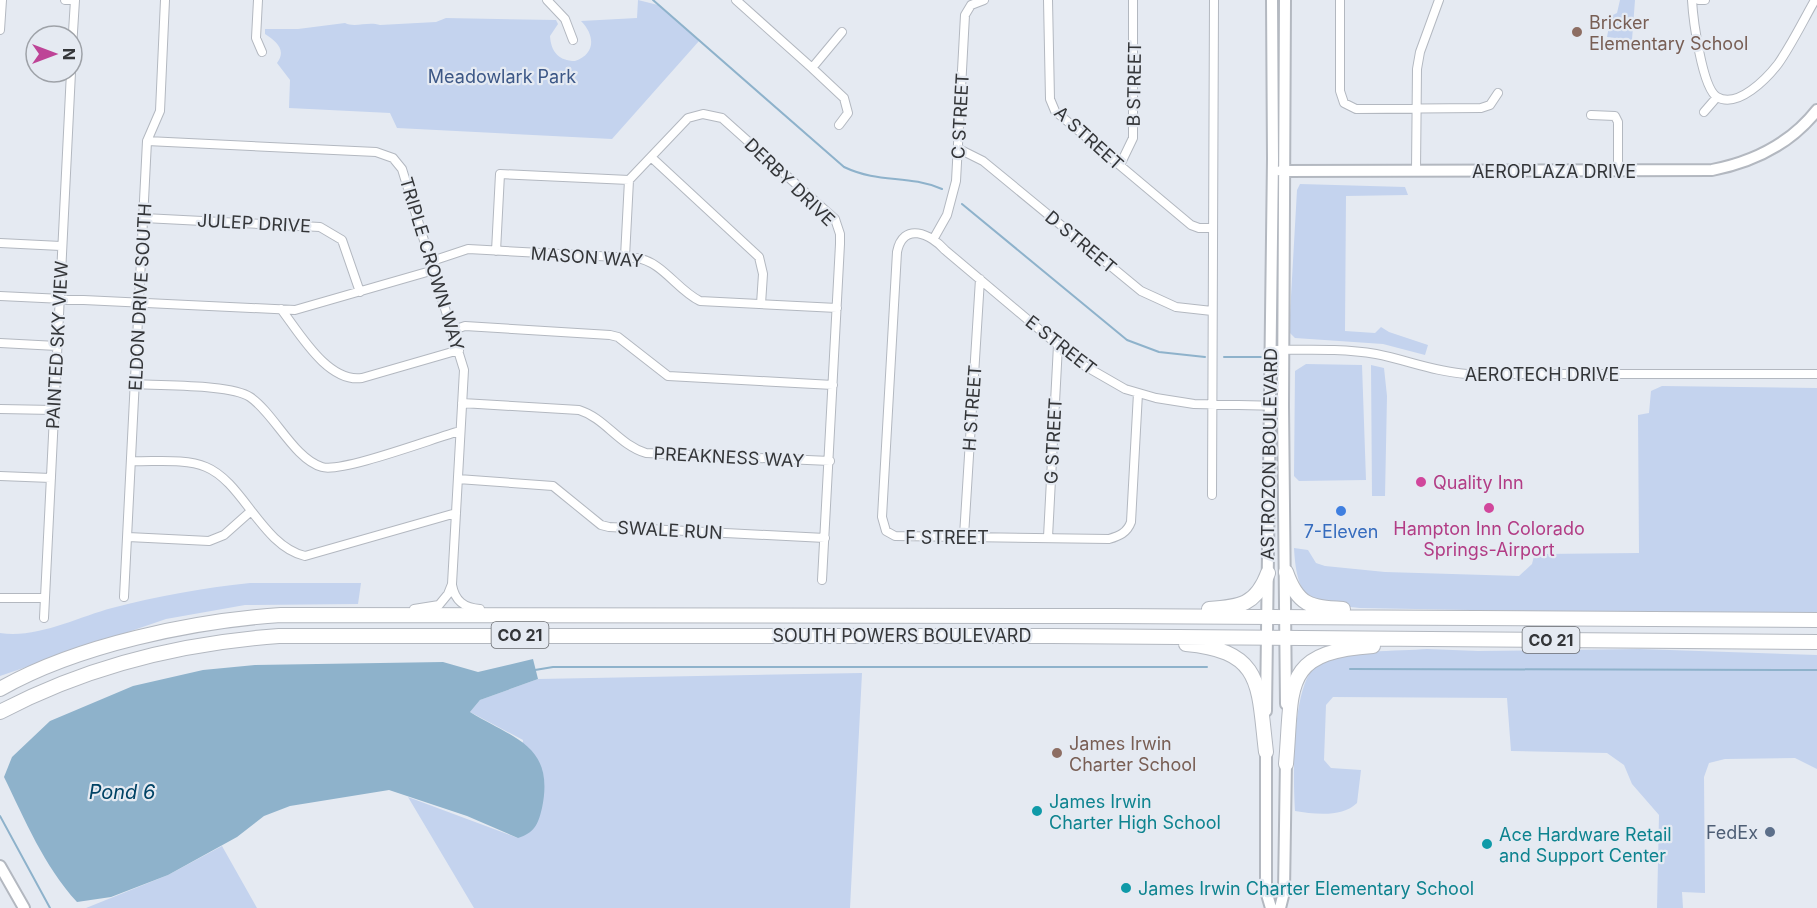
<svg xmlns="http://www.w3.org/2000/svg" width="1817" height="908" viewBox="0 0 1817 908" font-family="Inter,sans-serif">
<rect width="100%" height="100%" fill="#e5eaf2"/>
<path fill="#c4d3ee" d="M638 0 658 5 699 41 612 139 397 128 390 113 289 108 290 80 277 63C287 50 276 41 265 34V29H298L345 23C355 28 368 21 380 25L436 22 446 18 556 20 558 24 550 36C551 52 559 61 575 61 596 54 595 35 581 21L637 18Z
M1620 0H1635L1632 40 1607 37 1611 16 1617 13Z
M1300 184 1405 187 1408 195 1346 196 1345 331 1375 333 1381 327 1389 332 1428 345 1425 355 1383 344 1295 338 1289 332 1297 190Z
M1306 364 1362 365 1366 480 1299 481 1294 476 1295 371Z
M1371 365 1384 368 1387 396 1385 496H1372Z
M1662 386 1817 388V613L1687 614 1360 608C1311 603 1297 603 1294 548L1308 550 1316 563 1325 566 1385 572 1519 576 1532 564 1534 556 1543 554 1639 553 1638 415 1649 413 1651 391Z
M250 583H361L358 604 245 605 166 619 0 676V633C36 639 78 617 112 608 157 596 203 588 250 583Z
M1427 649 1478 651 1640 649 1817 655V769L1795 758 1725 759 1709 763 1704 777 1705 893 1682 892 1683 908H1657L1659 815 1632 784 1624 765 1607 753 1511 751 1507 698 1333 697 1326 705 1324 760 1331 768 1361 770 1357 803C1342 818 1314 814 1295 811 1293 778 1291 683 1318 663 1336 650 1402 651 1427 649Z
M862 673 850 908H474L408 797 518 838 523 740 470 712 480 700 538 679Z
M222 846 257 908H86L168 875Z"/>
<path fill="#8eb2cb" d="M533 659 538 679 480 700 470 712C514 739 555 745 542 808 538 825 534 833 518 838L467 816 389 790 290 806 264 816 237 837 168 875 111 897 77 902C44 866 25 820 4 777L12 757 50 721 133 686 203 670 255 665 443 662 478 672Z"/>
<g fill="none" stroke-linecap="round" stroke-linejoin="round">
<path stroke="#8eb2cb" stroke-width="2" d="M653 0 844 167C880 184 907 174 942 189
M962 204 1127 340 1159 352 1205 357
M1224 357H1261
M1350 669 1817 670
M535 670 553 667H1207
M0 816 50 908"/>
<defs>
<path id="street" d="M65 0H75
M258 0 256 38 262 52
M547 0 565 19 573 40
M736 0 812 68
M1048 0 1050 99 1055 111 1191 225 1199 228H1212
M1340 0V91L1344 103 1356 109 1481 108 1490 105 1498 93
M1692 0C1693 18 1702 88 1717 97 1738 109 1767 78 1778 64 1792 44 1803 21 1815 0
M1699 0H1705
M0 30 2 0
M72 48 75 0
M1704 112 1717 97
M1591 115 1615 116 1618 122V171
M839 125 848 113 844 98 812 68 842 32
M147 141 376 152 393 158 402 169 464 370 452 584 448 594 439 605 414 609
M959 149 983 161 1141 291 1176 307 1212 311
M651 157 759 257 763 274 761 304
M1120 165 1133 138V0
M1416 170 1417 69 1420 52 1439 0
M144 218 320 227 342 240 360 292
M934 238 947 215 956 181 965 15 971 5 984 0
M0 243 61 246
M496 251 500 174 629 180 688 118 703 114 722 118 835 219 840 234V244L822 580
M625 257 629 180
M432 261 468 249 636 258C662 261 677 290 700 301L837 308
M0 296 295 310 434 270
M281 309C300 334 328 383 362 378L459 350
M453 330 465 326 610 335 618 337 668 376 833 385
M0 343 57 346
M1270 350C1306 350 1342 348 1376 354 1407 360 1435 372 1467 374H1817
M136 384C161 386 231 384 250 397 274 413 294 459 322 467 342 473 434 438 460 431
M1138 393 1131 522C1127 533 1119 536 1109 539L895 536 886 531 882 517 897 252C903 221 931 234 945 250L1078 362 1125 389 1156 398 1194 404 1283 406
M462 403 579 410C605 418 619 445 646 453L830 461
M0 409 54 410
M132 461C154 462 185 458 206 467 243 482 262 546 305 556L456 513
M0 476 51 478
M458 479 553 486 601 525 609 527 825 538
M1212 495 1214 0
M964 536 980 279
M128 537 209 541 224 535 251 511
M1048 537 1058 345
M452 585C455 601 464 608 480 609
M124 597 147 141 160 111 165 0
M0 598H45
M44 618 71 72"/>
<path id="secondary" d="M1285 0 1283 406 1286 704
M1281 171 1712 170C1753 162 1791 143 1817 110
M1266 711 1273 159 1272 0
M1266 744V891L1271 908
M0 866 24 908
M1280 908 1284 892 1286 759"/>
<path id="highway" d="M1286 572C1298 606 1310 607 1343 609
M1209 609C1240 607 1256 605 1268 573
M1186 644C1264 651 1258 686 1266 752
M0 689C77 645 193 621 281 615L1111 616 1817 620
M0 712C87 666 181 643 279 636H1052L1817 642
M1286 764C1293 687 1280 652 1373 646"/>
</defs>
<use href="#street" stroke="#b3b8c0" stroke-width="10"/>
<use href="#secondary" stroke="#b3b8c0" stroke-width="14"/>
<use href="#highway" stroke="#b3b8c0" stroke-width="16"/>
<use href="#street" stroke="#fff" stroke-width="8"/>
<use href="#secondary" stroke="#fff" stroke-width="10"/>
<use href="#highway" stroke="#fff" stroke-width="14"/>
</g>
<g fill="#8d6e63" stroke="#e5eaf2" stroke-width="2">
<circle cx="1577" cy="32" r="6"/>
<circle cx="1057" cy="753" r="6"/>
</g>
<g fill="#d1479c" stroke="#e5eaf2" stroke-width="2">
<circle cx="1421" cy="482" r="6"/>
<circle cx="1489" cy="508" r="6"/>
</g>
<circle fill="#3f7fe0" stroke="#e5eaf2" stroke-width="2" cx="1341" cy="511" r="6"/>
<g fill="#0f9aa8" stroke="#e5eaf2" stroke-width="2">
<circle cx="1037" cy="811" r="6"/>
<circle cx="1487" cy="844" r="6"/>
<circle cx="1126" cy="888" r="6"/>
</g>
<circle fill="#5c6f8a" stroke="#e5eaf2" stroke-width="2" cx="1770" cy="832" r="6"/>
<g text-anchor="middle" dominant-baseline="central" stroke-width="4.5" stroke-linejoin="round" paint-order="stroke">
<g fill="#e5eaf2" stroke="#696c70" stroke-width="1.5">
<rect x="491.5" y="622" width="57" height="26" rx="4.5"/>
<rect x="1522.5" y="627" width="57" height="26" rx="4.5"/>
</g>
<g font-size="16" font-weight="bold" fill="#343639">
<text x="520" y="635">CO 21</text>
<text x="1551" y="640">CO 21</text>
</g>
<g font-size="18" fill="#785e54" stroke="#e5eaf2" text-anchor="start">
<text x="1589" y="22">Bricker<tspan x="1589" dy="21">Elementary School</tspan></text>
<text x="1069" y="743">James Irwin<tspan x="1069" dy="21">Charter School</tspan></text>
</g>
<g font-size="18" fill="#3c5786" stroke="#e5eaf2">
<text x="502" y="76">Meadowlark Park</text>
</g>
<g font-size="18" fill="#343639" stroke="#e5eaf2">
<text transform="translate(1134 84) rotate(-89)">B STREET</text>
<text transform="translate(960 116) rotate(-87)">C STREET</text>
<text transform="translate(1089 138) rotate(42)">A STREET</text>
<text x="1554" y="171">AEROPLAZA DRIVE</text>
<text transform="translate(790 182) rotate(44)">DERBY DRIVE</text>
<text transform="translate(254 223) rotate(3)">JULEP DRIVE</text>
<text transform="translate(1081 242) rotate(40)">D STREET</text>
<text transform="translate(587 257) rotate(4)">MASON WAY</text>
<text transform="translate(432 264) rotate(73)">TRIPLE CROWN WAY</text>
<text transform="translate(140 297) rotate(-87)">ELDON DRIVE SOUTH</text>
<text transform="translate(57 345) rotate(-87)">PAINTED SKY VIEW</text>
<text transform="translate(1061 345) rotate(38)">E STREET</text>
<text x="1542" y="374">AEROTECH DRIVE</text>
<text transform="translate(972 408) rotate(-86)">H STREET</text>
<text transform="translate(1053 441) rotate(-87)">G STREET</text>
<text transform="translate(1269 454) rotate(-89)">ASTROZON BOULEVARD</text>
<text transform="translate(729 457) rotate(3)">PREAKNESS WAY</text>
<text transform="translate(670 530) rotate(3)">SWALE RUN</text>
<text x="947" y="537">F STREET</text>
<text x="902" y="635">SOUTH POWERS BOULEVARD</text>
</g>
<g font-size="18" fill="#b23c85" stroke="#e5eaf2" text-anchor="start">
<text x="1433" y="482">Quality Inn</text>
<text x="1489" y="528" text-anchor="middle">Hampton Inn Colorado<tspan x="1489" dy="21">Springs-Airport</tspan></text>
</g>
<g font-size="18" fill="#366cbe" stroke="#e5eaf2">
<text x="1341" y="531">7-Eleven</text>
</g>
<g font-size="18" fill="#0d838f" stroke="#e5eaf2" text-anchor="start">
<text x="1049" y="801">James Irwin<tspan x="1049" dy="21">Charter High School</tspan></text>
<text x="1499" y="834">Ace Hardware Retail<tspan x="1499" dy="21">and Support Center</tspan></text>
<text x="1138" y="888">James Irwin Charter Elementary School</text>
</g>
<g font-size="18" fill="#4e5e75" stroke="#e5eaf2" text-anchor="end">
<text x="1758" y="832">FedEx</text>
</g>
<g font-size="20" font-style="italic" fill="#004365" stroke="#e5eaf2">
<text x="122" y="792">Pond 6</text>
</g>
</g>
<g transform="translate(54 54) rotate(90)"><circle r="28" fill="#e5eaf2" stroke="#9ea2a8" stroke-width="1.5"/>
<path d="M0-4.5L10 22L0 15L-10 22Z" fill="#be4497"/>
<text y="-9" font-size="16" font-weight="bold" text-anchor="middle" fill="#343639">N</text>
</g>
</svg>
